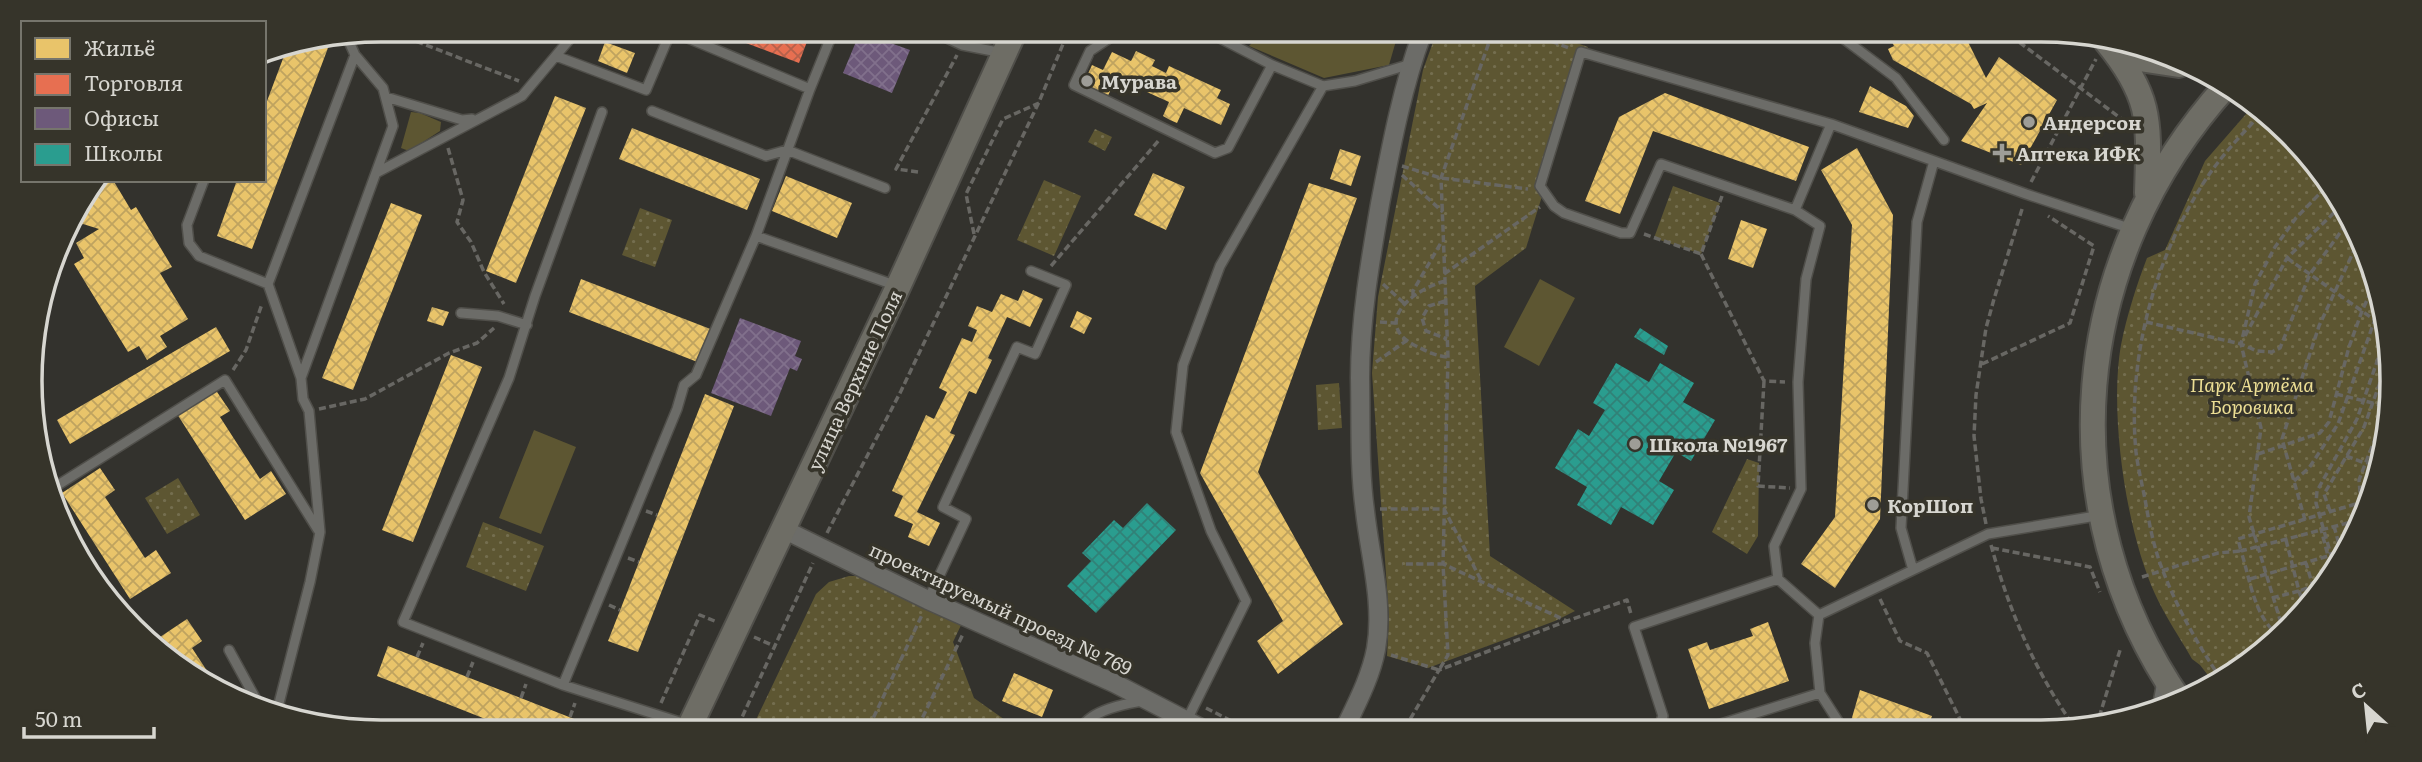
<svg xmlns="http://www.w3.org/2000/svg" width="2422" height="762" viewBox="0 0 2422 762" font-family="Literata,serif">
<defs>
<pattern id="park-dots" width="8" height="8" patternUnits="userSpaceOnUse" patternTransform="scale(1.75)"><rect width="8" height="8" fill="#5d5632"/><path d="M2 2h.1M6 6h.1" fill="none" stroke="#746e4f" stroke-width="1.8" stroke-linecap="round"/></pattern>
<pattern id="homes-cross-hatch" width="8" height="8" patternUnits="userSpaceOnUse" patternTransform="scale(1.75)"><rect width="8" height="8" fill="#e9c46a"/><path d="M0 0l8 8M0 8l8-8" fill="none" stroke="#bfa35f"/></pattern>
<pattern id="shops-cross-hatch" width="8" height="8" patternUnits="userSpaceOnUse" patternTransform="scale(1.75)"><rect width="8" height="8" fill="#e76f51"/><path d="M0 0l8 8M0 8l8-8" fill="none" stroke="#b5614b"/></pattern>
<pattern id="offices-cross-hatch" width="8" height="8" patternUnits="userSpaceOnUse" patternTransform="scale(1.75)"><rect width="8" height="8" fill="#6d597a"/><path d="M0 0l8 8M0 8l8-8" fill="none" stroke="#81708c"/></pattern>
<pattern id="schools-cross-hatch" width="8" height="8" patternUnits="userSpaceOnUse" patternTransform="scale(1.75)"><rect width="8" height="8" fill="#2a9d8f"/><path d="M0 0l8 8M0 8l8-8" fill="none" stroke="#318177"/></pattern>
</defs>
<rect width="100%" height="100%" fill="#33322d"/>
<path fill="#5d5632" d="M1261 33 1398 34 1389 65 1324 78 1249 46Z
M411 112 420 113 441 122 440 131 409 151 401 148Z
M1540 279 1575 298 1539 366 1504 347Z
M534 430 576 447 541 534 499 518Z"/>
<path fill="url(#park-dots)" d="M1436 34H1551L1588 47 1526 248 1475 286 1490 556 1575 611 1555 621 1428 668 1387 656 1389 617 1372 373 1378 297 1423 70Z
M2253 106 2333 186 2386 313 2385 450 2345 556 2289 630 2214 683 2200 665 2192 659C2180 638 2165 616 2155 594 2126 530 2109 414 2121 345 2127 315 2136 287 2147 258L2165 250 2205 161Z
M1095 129 1112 137 1105 151 1088 142Z
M1044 180 1081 196 1054 256 1017 240Z
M1673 186 1720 203 1701 254 1654 238Z
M640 208 672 220 655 267 622 255Z
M1339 383 1342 428 1318 430 1316 385Z
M1747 459 1759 463 1758 536 1747 554 1712 532Z
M178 478 200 515 167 534 145 498Z
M483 522 544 546 526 591 466 567Z
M849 576H871L963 621 953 642 974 698 1015 727 753 726 816 594 829 582Z"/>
<path fill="url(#homes-cross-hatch)" d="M1889 36H1965L1986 78 1999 57 2057 100 2021 165 1961 141 1987 103 1974 109 1971 104 1893 60 1888 49 1894 46Z
M331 40 252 249 217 236 237 180H264V109L287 48Z
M605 42 635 53 627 73 598 61Z
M1136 51 1155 60 1152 66 1166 73 1169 66 1221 90 1217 98 1230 104 1221 125 1184 108 1177 123 1170 120 1163 116 1169 102 1116 78 1107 98 1082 87 1092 65 1103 70 1112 52 1131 61Z
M1870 86 1906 106 1914 116 1908 128 1859 112Z
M1665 93 1809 147 1796 181 1653 131 1620 214 1585 201 1619 117Z
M555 96 586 108 516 283 486 271Z
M632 128 760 179 747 210 619 159Z
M1857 148 1893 215 1880 519 1835 588 1801 564 1835 517 1852 225 1821 170Z
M1340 149 1361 156 1351 186 1330 179Z
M1153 173 1185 187 1166 230 1134 215Z
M786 176 852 203 837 238 772 211Z
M101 180H113L131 210 136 207 172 267 160 273 188 319 160 336 167 347 147 360 139 346 128 352 74 264 84 258 76 243 99 229 83 224 66 234 64 231 66 225Z
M1309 183 1357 198 1258 472 1343 624 1278 674 1257 641 1283 621 1200 473Z
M391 203 422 215 353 390 322 378Z
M1741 220 1767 229 1753 268 1728 259Z
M581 279 713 330 700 363 569 312Z
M1023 290 1043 299 1030 327 1007 317 988 358 992 360 976 394 969 391 950 433 955 435 917 512 940 523 929 546 908 537 913 524 894 516 903 496 892 491 926 415 934 419 947 392 939 388 962 338 972 342 977 330 968 326 977 306 992 312 1001 294 1018 301Z
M432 307 449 312 443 326 427 321Z
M1077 311 1092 318 1084 334 1070 327Z
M216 327 230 351 70 444 57 420Z
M451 355 482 367 413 542 382 530Z
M215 389 230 411 220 417 260 479 271 471 286 494 245 520 177 414Z
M705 394 734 406 638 652 608 641Z
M100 468 115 490 105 497 145 558 156 550 171 573 130 599 62 493Z
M187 619 202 641 192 648 217 686 186 673 154 641Z
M1768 622 1789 681 1709 709 1688 649 1707 642 1710 650 1753 636 1750 629Z
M388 646 592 726H503L377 676Z
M1014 673 1053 690 1042 717 1002 701Z
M1860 690 1932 716 1927 729H1872L1851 721Z"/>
<path fill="url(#shops-cross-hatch)" d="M714 31H753L752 34 770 40 773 31H811L799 63Z"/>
<path fill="url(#offices-cross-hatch)" d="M860 32 910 50 892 93 843 73Z
M740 318 801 341 795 356 802 359 797 371 790 368 771 416 711 393Z"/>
<path fill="url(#schools-cross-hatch)" d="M1640 328 1668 346 1664 355 1634 337Z
M1616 363 1649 382 1660 363 1694 383 1683 402 1715 420 1691 461 1676 452 1659 481 1674 490 1653 525 1621 507 1611 525 1577 505 1587 487 1555 468 1578 429 1589 436 1605 410 1593 403Z
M1147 503 1176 530 1096 613 1067 586 1091 561 1082 553 1114 520 1123 528Z"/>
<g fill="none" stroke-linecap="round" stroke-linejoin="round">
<defs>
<path id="service" d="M934 32 962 45 1003 53
M1117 33 1090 51 1074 85 1215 153 1228 148 1272 65
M1210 33 1272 65 1323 86 1355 81 1411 64
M1840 36 1896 78 1944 140
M556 56 646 90 671 31 810 89 833 32
M386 97 462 120 472 119
M652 111 766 156 787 150 885 188
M602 112 535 296 509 378 403 622 563 685 689 725
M376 173 522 96 569 40V30
M204 180 187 225 189 243 199 256 268 284 355 55 347 37
M1795 210 1831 124
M756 236 810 89
M268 284 301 378 303 399 309 411 320 532 310 582 277 711
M461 313 498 316 527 325
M301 378 393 126 383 88 355 55
M50 490 225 380 318 530
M1913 570 1901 528 1917 222 1934 161
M928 600 966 519 943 507 1017 347 1035 354 1066 285 1031 271
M1819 615 1778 579 1774 546 1801 489 1798 382 1806 279 1820 226 1795 210 1661 164 1630 233H1621L1564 213 1554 206 1540 186 1581 52 1831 124 2026 194 2132 229
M1819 615 1988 534 2102 515
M229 650 258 703
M563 685 677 409 684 385 696 375 756 236 897 286
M1820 693 1843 729
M1186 722 1246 601 1211 531 1176 432 1183 365 1220 266 1323 86
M1082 727C1092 710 1124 704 1142 701
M1658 728 1663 716 1634 627 1778 579
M1708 728 1820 693 1815 643 1819 615"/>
<path id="minor" d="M783 529 928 600 1114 683 1199 727
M2162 706 2166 684
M1345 728C1357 703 1371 676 1376 649 1384 603 1370 557 1365 511 1359 468 1361 422 1360 378 1360 320 1370 262 1380 204 1391 147 1402 88 1422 34"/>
<path id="secondary" d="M2106 41C2153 98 2149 123 2147 193
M2110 43 2146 60 2179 65
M2180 701C2046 507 2070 258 2227 85
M690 726 898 287 1014 32"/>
</defs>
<use href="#service" stroke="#504f4a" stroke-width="12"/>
<use href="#minor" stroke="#504f4a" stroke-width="21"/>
<use href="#secondary" stroke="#504f4a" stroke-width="28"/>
<path stroke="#686763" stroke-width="3.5" stroke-dasharray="7 3.5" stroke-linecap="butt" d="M387 30 519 81
M1492 34 1441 178 1448 357 1443 564 1567 621 1627 600 1631 614
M1532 34 1569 48
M1551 34 1553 41
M2011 36 2127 123
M448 148 463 200 457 222 471 242 484 272 504 304
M1402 166 1441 178 1528 189
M918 172 896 169 957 55
M1402 175 1443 212
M2031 182 2096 59
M974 234 966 194 1003 119 1039 103
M1644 234 1701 254 1722 196
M1701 254 1764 381 1785 382
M2287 258 2386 328
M1051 266 1160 139
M1444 274 1540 207
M1445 281C1414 289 1370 323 1416 346 1426 351 1436 356 1448 357
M1383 284 1405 304
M1413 296V291L1442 241
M1445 301 1429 306 1422 318 1426 331 1447 339
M1380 322 1395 323
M2146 322 2241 344 2257 351 2272 352 2280 348 2310 274 2348 222
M2245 336 2287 258 2341 206
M1376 362 1406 341
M1982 364 2070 323 2094 246 2048 216
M233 370 246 350 262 304
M1764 381 1758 486 1790 488
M2336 394 2385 406
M319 409 365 399 449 353 477 343 494 328
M2258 454 2320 433 2329 422 2349 347 2362 311 2374 285
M2346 456 2365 463 2382 459
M2294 481 2309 468 2338 424 2381 302
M2361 503 2359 480 2385 413
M1380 509H1444L1482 582
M646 511 657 515
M2330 511 2324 494 2364 427 2386 366
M2305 520 2282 439 2319 326 2357 244
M2350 522 2353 535
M1986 524 1981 499 1974 436 1976 395 1986 328 1994 299 2023 206
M2334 526 2343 559
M827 533 901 391 1039 102 1068 32
M1991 545C2009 611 2036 674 2076 729
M1992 548 2090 567 2100 592
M628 558 639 562
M2335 569 2316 503 2317 491 2357 419 2386 336
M2142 577 2218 553 2241 551 2238 539 2366 501
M2250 579 2328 556 2321 529
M2272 598 2299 591 2286 540
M1880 599 1900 641 1927 653 1965 729
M609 605 620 610
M2305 609 2299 591 2313 586 2306 563
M2284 633 2249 517 2261 428 2241 344 2255 284 2275 247 2296 218 2330 183
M2280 636C2254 619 2250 578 2241 551L2359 520
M754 637 774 646
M1391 655 1439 670 1448 655 1443 564H1402
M417 657 423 643
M467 677 473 662
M2221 679C2198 645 2178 610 2163 571 2154 549 2149 523 2145 499 2142 484 2138 468 2136 452 2127 358 2155 257 2206 179 2222 155 2242 134 2261 114
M521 698 526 684
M661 703 700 615 717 622
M1206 708 1243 727
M570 717 575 703
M738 726 813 563
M869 727 922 615
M918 727 963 634
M2096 727 2121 647
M1405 728 1439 670 1567 621"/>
<use href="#service" stroke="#6c6c68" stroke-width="9"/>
<use href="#minor" stroke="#6c6c68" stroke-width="18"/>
<use href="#secondary" stroke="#6e6d65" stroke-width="24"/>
</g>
<g fill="#9e9d97" stroke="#36342a" stroke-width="2.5">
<circle cx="1087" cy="81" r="7"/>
<circle cx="2029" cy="122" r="7"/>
<path d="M1998.5 142.5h7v7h7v7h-7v7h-7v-7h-7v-7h7z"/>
<circle cx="1635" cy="444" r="7"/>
<circle cx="1873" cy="505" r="7"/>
</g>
<g text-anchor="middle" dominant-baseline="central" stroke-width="7" stroke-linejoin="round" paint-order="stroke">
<g font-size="19" font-weight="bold" fill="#d7d6d0" stroke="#36342a" text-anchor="start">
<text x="1101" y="81">Мурава</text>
<text x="2043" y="122">Андерсон</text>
<text x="2016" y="153">Аптека ИФК</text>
<text x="1649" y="444">Школа №1967</text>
<text x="1887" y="505">КорШоп</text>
</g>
<g font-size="19" fill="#d7d6d0" stroke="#36342a">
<text transform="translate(854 380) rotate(-65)">улица Верхние Поля</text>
<text transform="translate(1001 608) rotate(25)">проектируемый проезд № 769</text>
</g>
<g font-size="19" font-style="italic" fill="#ecde94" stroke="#36342a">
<text x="2252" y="384">Парк Артёма<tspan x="2252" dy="22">Боровика</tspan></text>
</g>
</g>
<path d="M0 0H2422V762H0ZM381 42H2041A339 339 0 0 1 2380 381V381A339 339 0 0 1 2041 720H381A339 339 0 0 1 42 381V381A339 339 0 0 1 381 42Z" fill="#36342a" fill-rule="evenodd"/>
<path fill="none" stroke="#d7d6d0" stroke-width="3.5" d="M381 42H2041A339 339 0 0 1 2380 381V381A339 339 0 0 1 2041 720H381A339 339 0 0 1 42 381V381A339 339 0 0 1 381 42Z"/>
<rect x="21" y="21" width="245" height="161" fill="#36342a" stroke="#76756c" stroke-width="2"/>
<rect x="35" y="38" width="35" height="21" fill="#e9c46a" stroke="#76756c" stroke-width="2"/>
<text x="84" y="56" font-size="21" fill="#d7d6d0">Жильё</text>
<rect x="35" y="74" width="35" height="21" fill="#e76f51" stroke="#76756c" stroke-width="2"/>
<text x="84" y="91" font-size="21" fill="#d7d6d0">Торговля</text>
<rect x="35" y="108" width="35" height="21" fill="#6d597a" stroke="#76756c" stroke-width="2"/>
<text x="84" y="126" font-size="21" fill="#d7d6d0">Офисы</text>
<rect x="35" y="144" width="35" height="21" fill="#2a9d8f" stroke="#76756c" stroke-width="2"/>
<text x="84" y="161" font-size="21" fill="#d7d6d0">Школы</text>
<g transform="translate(2366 706) rotate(333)" stroke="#36342a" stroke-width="5" paint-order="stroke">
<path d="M0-5L12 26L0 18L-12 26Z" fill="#d7d6d0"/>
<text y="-10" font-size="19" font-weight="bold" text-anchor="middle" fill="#d7d6d0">С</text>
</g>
<path d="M24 727v10h130v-10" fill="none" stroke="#d7d6d0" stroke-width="3.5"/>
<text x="35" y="727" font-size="21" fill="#d7d6d0" stroke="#36342a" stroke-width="5" paint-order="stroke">50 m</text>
</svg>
